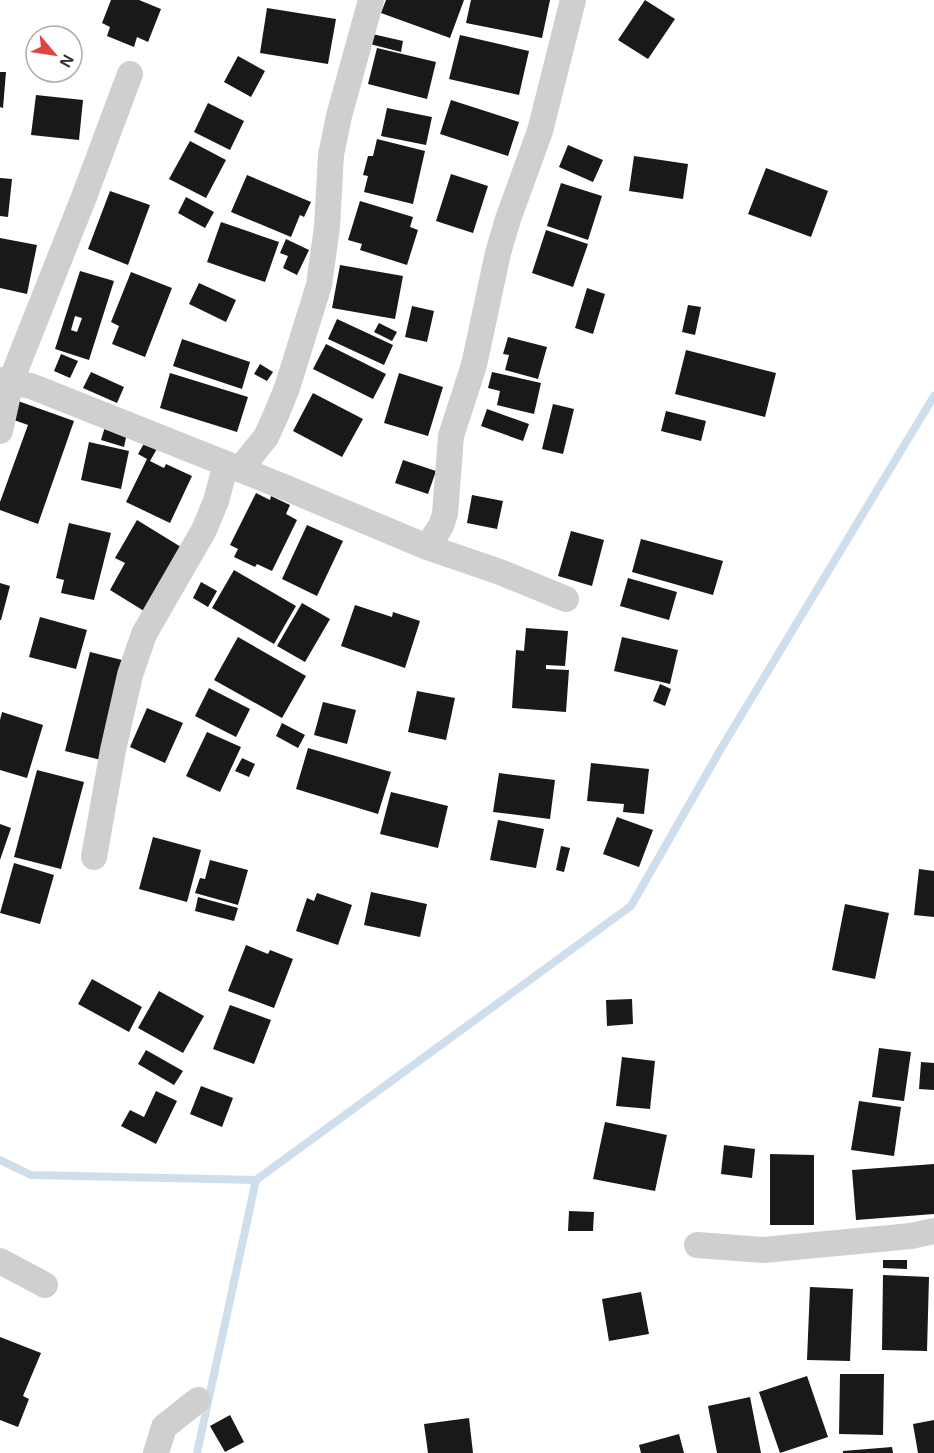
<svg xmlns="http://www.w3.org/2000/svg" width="934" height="1453" viewBox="0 0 934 1453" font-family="Helvetica,sans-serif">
<rect width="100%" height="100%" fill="#fff"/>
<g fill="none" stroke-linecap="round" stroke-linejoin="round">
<path stroke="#cfdeec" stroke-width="8" d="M0 1160 31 1175 256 1180
M197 1453 256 1180 631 906 722 747 934 396"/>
</g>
<path fill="#191919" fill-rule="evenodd" d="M111 0H139L161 9 148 42 137 37 134 47 107 36 110 27 102 23Z
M386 0H464L450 38 381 13Z
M471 0H550L542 38 466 23Z
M645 0 675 19 648 59 618 40Z
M267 8 336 19 328 64 260 53Z
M368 33 403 41 401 52 366 43Z
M460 35 529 51 519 95 449 79Z
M377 48 436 62 427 99 368 84Z
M238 56 265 71 251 97 224 82Z
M0 72H6L3 108 0 107Z
M36 95 83 100 79 140 31 135Z
M451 100 519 122 508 156 440 134Z
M208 103 244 121 230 150 194 132Z
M387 108 432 117 426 145 381 136Z
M377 139 425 151 413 204 364 192 368 176 363 175 368 156H373Z
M190 141 226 160 206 198 169 179Z
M568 145 603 160 593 182 559 167Z
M634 156 688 164 683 199 629 191Z
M766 168 828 191 811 237 748 214Z
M451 174 488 186 473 233 436 221Z
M247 175 311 202 304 217 300 215 291 237 231 212Z
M0 178 12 179 8 217 0 216Z
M561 183 602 196 588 240 547 226Z
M110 191 150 205 128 265 88 249Z
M186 197 214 212 205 228 178 213Z
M360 201 413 217 410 227 418 230 407 265 360 250 362 244 348 240Z
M221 222 279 242 265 282 207 262Z
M546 230 588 244 573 287 532 273Z
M0 238 37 245 27 294 0 288Z
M286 239 309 250 297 275 283 268 288 256 280 253Z
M340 265 403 276 395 319 332 308Z
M80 271 114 281 89 360 55 349ZM75 316 82 318 77 332 71 330Z
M131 272 172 288 145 357 112 344 119 326 111 322Z
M199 283 236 300 226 322 189 304Z
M587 288 605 294 593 334 575 328Z
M688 305 701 307 695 335 682 332Z
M412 306 434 311 427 342 405 337Z
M337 319 393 345 384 365 328 339Z
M379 323 397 332 392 341 374 332Z
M508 337 547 347 538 379 505 370 509 355 503 354Z
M182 339 250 362 242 389 173 366Z
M326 344 386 374 373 399 313 369Z
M686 350 776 373 765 417 675 394Z
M61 354 78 361 70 378 54 371Z
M260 364 273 372 267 381 254 374Z
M91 372 124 387 117 403 83 388Z
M492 372 541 383 534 414 497 405 500 391 488 388Z
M170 373 248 397 237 432 160 408Z
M399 373 443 387 428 436 384 423Z
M313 393 363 419 342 457 293 431Z
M18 401 74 421 38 524 0 510V502L28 425 11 419Z
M553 404 574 409 563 454 542 449Z
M487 409 529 424 523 441 481 426Z
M666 411 706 421 701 441 661 431Z
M105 427 127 433 124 447 101 440Z
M146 440 158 447 150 461 164 468 166 464 192 476 170 523 126 502 147 459 138 454Z
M89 442 129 451 121 489 81 480Z
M403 460 436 471 428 494 395 483Z
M256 493 270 500 271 496 290 505 286 514 297 520 272 571 257 564 255 567 234 557 238 549 230 545Z
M472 495 503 501 497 529 467 523Z
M137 520 181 547 144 611 110 590 125 563 115 558Z
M69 523 111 533 94 600 61 593 64 580 56 578Z
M307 525 343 541 317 596 282 579Z
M571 531 604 540 592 586 558 576Z
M641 539 723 561 713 595 632 572Z
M234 570 296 606 274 644 212 608Z
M628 578 677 592 669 620 620 606Z
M201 582 217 591 208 607 193 598Z
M0 583 10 586 1 620H0Z
M302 603 330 619 305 662 277 646Z
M355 605 392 617 393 612 420 621 405 668 341 646Z
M40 617 87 630 76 669 29 657Z
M526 628 568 631 565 666 546 665V669L569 670 566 712 512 708 516 650 524 651Z
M238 637 306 676 282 718 214 680Z
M622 637 678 650 670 684 614 671Z
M90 652 126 661 101 760 65 751Z
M660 684 671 689 665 706 653 701Z
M209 688 250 709 236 737 195 716Z
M417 691 455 698 446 740 408 732Z
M323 702 356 710 347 744 314 735Z
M147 708 183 723 165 763 130 747Z
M2 712 43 725 27 778 0 770V720Z
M282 723 305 735 298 748 276 736Z
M207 732 241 747 220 792 186 776Z
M308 748 391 772 378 814 296 789Z
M242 758 255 764 249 777 235 771Z
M591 763 649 769 644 814 623 812 624 804 587 801Z
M37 770 84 782 61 869 14 857Z
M499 773 555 780 550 819 493 812Z
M391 792 448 806 438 848 380 834Z
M617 817 653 830 639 867 603 854Z
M498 820 544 829 536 868 490 860Z
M0 824 11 828 0 860Z
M153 837 201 850 187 902 139 889Z
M561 846 570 848 564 872 556 870Z
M210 860 248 870 238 905 195 893 200 878 205 879Z
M14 863 54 875 40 924 0 913Z
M919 869 934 871V917L914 915Z
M371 892 427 904 420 937 364 925Z
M317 893 352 905 338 945 296 931 307 898 314 901Z
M198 897 238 908 234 921 195 911Z
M845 904 889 913 875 979 832 970Z
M246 945 268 954 270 950 293 959 274 1008 228 991Z
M92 979 142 1007 129 1032 78 1004Z
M159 991 204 1016 183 1053 138 1028Z
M632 999 633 1024 607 1026 606 1000Z
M230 1005 271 1020 254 1064 213 1049Z
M879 1048 911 1052 904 1101 872 1097Z
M146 1050 183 1071 174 1085 138 1064Z
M622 1057 655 1061 650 1109 616 1106Z
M921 1062 934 1063V1090L919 1089Z
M201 1086 233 1098 222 1127 190 1114Z
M156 1091 177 1101 156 1144 121 1126 130 1110 144 1117Z
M859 1101 901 1107 894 1156 851 1150Z
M605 1122 667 1135 655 1191 593 1179Z
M724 1145 755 1149 752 1178 721 1174Z
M770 1154 814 1155V1225H770Z
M934 1164V1214L856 1220 852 1170Z
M569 1211 594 1212 593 1231H568Z
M883 1260H907V1269L883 1268Z
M883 1275 929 1277 927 1351 882 1350Z
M810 1287 853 1289 850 1361 807 1360Z
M641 1292 649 1334 609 1341 602 1299Z
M0 1337 41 1353 23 1396 29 1399 18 1427 0 1420Z
M840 1374H884L883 1435 839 1434Z
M807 1376 828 1437 780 1453 759 1392Z
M750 1397 761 1453H717L708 1406Z
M230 1415 244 1442 225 1452 210 1426Z
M469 1418 473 1453H428L424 1424Z
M934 1420V1453H918L913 1424Z
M679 1434 684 1453H641L639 1445Z
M892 1447 893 1453H843V1451Z"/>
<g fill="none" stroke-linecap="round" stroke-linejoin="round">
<path stroke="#cfcfcf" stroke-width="26" d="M0 380 31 386 284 487 427 547 500 572 566 599
M0 431 11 381 84 197 130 74
M240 469 266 437 276 415 287 388 319 285 327 227 331 155 339 116 371 0
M427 547 441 526 445 514 451 436 474 365 498 253 508 219 540 131 573 0
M94 857 113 750 130 675 144 634 204 530 216 501 226 464
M697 1245 763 1250 911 1236 934 1231
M0 1261 45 1285
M156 1453 164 1427 198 1400"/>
</g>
<g transform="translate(54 54) rotate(119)"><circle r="28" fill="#ffffff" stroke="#adadad" stroke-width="1.5"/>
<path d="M0-4.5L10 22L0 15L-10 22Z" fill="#df453f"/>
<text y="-9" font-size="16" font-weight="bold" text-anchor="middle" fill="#323232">N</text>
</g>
</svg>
